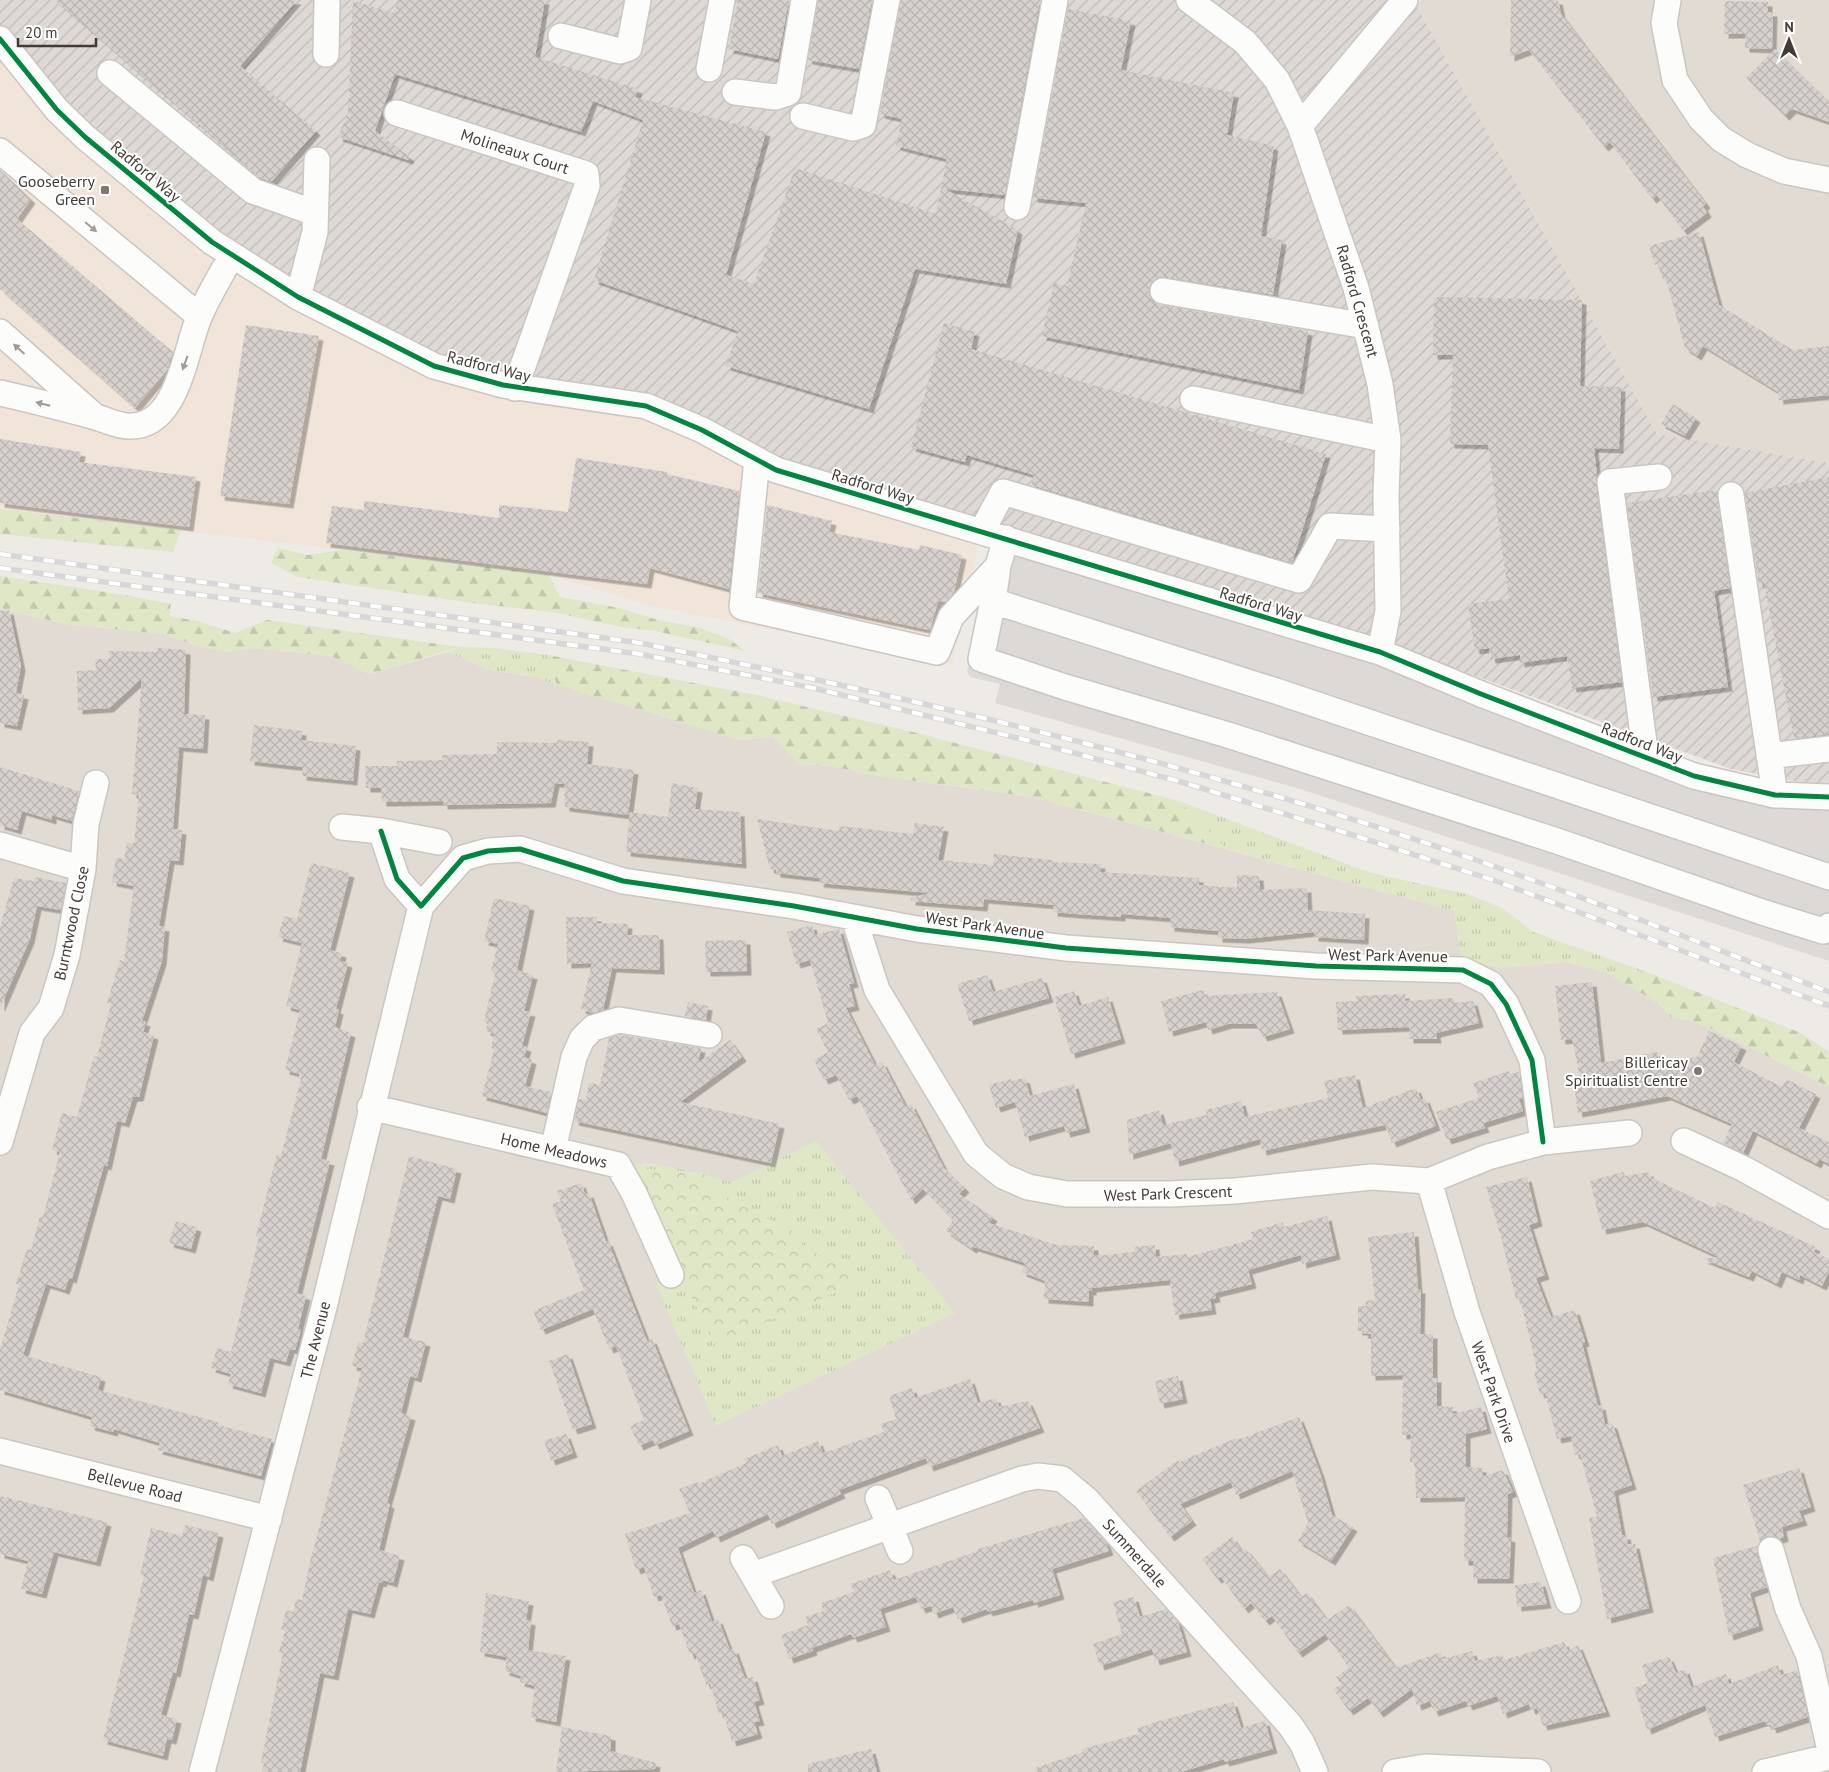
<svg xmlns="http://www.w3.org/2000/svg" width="1829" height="1772" viewBox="0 0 1829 1772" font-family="'PT Sans',sans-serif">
<defs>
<pattern id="industrial-furrows" width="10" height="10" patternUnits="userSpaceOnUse" patternTransform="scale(1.25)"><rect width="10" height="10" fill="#ded9d4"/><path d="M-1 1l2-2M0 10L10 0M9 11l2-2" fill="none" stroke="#c0bbb7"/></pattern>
<pattern id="grass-tufts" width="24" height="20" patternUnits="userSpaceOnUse" patternTransform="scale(1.25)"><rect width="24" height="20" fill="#dfe7c6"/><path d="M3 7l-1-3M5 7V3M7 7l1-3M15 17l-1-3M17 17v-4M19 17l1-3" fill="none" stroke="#c1c7ab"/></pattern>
<pattern id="forest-firs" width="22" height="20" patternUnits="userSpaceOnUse" patternTransform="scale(1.25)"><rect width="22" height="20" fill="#dfe7c6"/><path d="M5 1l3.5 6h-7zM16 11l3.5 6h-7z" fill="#c1c7ab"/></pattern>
<pattern id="park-crowns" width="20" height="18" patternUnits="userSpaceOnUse" patternTransform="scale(1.25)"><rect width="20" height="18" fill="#dfe7c6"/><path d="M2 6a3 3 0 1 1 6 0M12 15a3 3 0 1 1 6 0" fill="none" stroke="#c1c7ab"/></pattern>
<pattern id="building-cross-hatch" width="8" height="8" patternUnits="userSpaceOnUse" patternTransform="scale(1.25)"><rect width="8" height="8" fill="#d6d1cd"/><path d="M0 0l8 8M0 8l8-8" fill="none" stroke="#b9b4b1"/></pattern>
<filter id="shadow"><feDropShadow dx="4.5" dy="4.5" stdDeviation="0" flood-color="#0004"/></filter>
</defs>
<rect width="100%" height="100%" fill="#eeeae6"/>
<path fill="#e2dbd3" d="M1421 0H1829V463L1657 434 1417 7Z
M0 609 71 625 165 634 195 645 226 652 253 648 331 656 369 674 447 652 491 670 537 677 739 740 773 737 799 764 832 766 872 775 1033 797 1454 911 1497 968 1567 962 1607 973 1658 1003 1671 1017 1692 1021 1717 1031 1829 1087V1772H0Z"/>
<path fill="#f1e4d9" d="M0 62 85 137 646 406 982 531 952 665 652 606 548 574 0 509Z"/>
<path fill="url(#industrial-furrows)" d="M0 0H1413L1657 434 1829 463V788L1731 769 1412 653 982 531 702 430 515 388 326 311 85 137 0 62Z"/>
<path fill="url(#grass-tufts)" d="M460 647 494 648 548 655 557 685 537 677 491 670 447 652Z
M1179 801 1368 872 1470 895 1502 908 1533 932 1644 971 1607 973 1567 962 1497 968 1461 960 1454 911 1226 849Z
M816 1141 955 1313 716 1426 656 1284 670 1276 618 1165 653 1163 733 1182Z"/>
<path fill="url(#forest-firs)" d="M0 509 181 530 173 552 0 534Z
M278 548 308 555 341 550 548 574 560 597 619 608 658 620 700 628 729 639 745 651 655 631 622 627 552 612 472 603 298 577 271 563Z
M0 576 119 594 171 604 169 616 198 621 235 633 267 620 460 647 369 674 331 656 253 648 226 652 195 645 165 634 71 625 0 609Z
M548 655 756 695 913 732 1179 801 1226 849 1033 797 872 775 832 766 799 764 773 737 739 740 557 685Z
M1644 971 1801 1033 1829 1052V1087L1717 1031 1692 1021 1671 1017 1658 1003 1607 973Z"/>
<path fill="url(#park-crowns)" d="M631 1168 705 1173 703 1185 793 1231 808 1249 865 1280 714 1344Z"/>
<path fill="#ddd9d6" d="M1006 538 1298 628 1694 776 1829 797V961L1297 788 995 703 1000 684 970 677 967 671Z"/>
<path fill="url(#building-cross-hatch)" filter="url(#shadow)" d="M55 0H297L240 66 316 131 271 182 261 178Z
M398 0H545L535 57 638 89 635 97 766 132 726 275 754 284 795 168 936 214 947 159 896 146 902 119 880 114 901 0H1040L1005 195 945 189 1018 230 1006 284 915 269 869 409 726 366 738 331 594 280 643 120 593 101 581 132 395 74 375 131 410 157 408 160 338 137 348 113 353 1 394 13Z
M738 0H789L778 59 729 49Z
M818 0H872L859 69 808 60Z
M1511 0H1558L1561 14 1706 204 1703 206 1707 213 1683 231 1657 195 1652 199 1610 142 1604 147 1529 50 1510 57Z
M1725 1 1768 2V12H1773L1772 49 1745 48V34H1724Z
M1068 9 1131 21 1121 70 1234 93 1227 135 1274 146 1261 236 1282 240 1273 295 1165 277 1158 278 1152 282 1149 295 1153 302 1161 305 1308 331 1299 390 1042 336 1054 283 1067 286 1086 203 1033 198Z
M1775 49 1829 102V122L1792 109 1785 116 1746 78Z
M0 170 31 199 17 219 173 352 167 370 135 408 0 289Z
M1699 232 1719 305 1793 350 1829 346V395L1779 400 1778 392 1703 346 1697 356 1685 348 1666 279 1663 280 1658 264 1655 265 1649 246Z
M1434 297 1582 300 1580 386 1621 387 1619 449 1594 448 1597 476 1596 484 1622 682 1572 688 1567 656 1520 663V655L1491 659 1489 648 1475 650 1468 604 1509 599 1488 445 1450 444 1453 355H1433Z
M944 323 975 332 971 349 1326 454 1292 563 1031 485 1034 475 967 455 965 462 911 447Z
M246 325 319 336 289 504 220 496Z
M1673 404 1696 418 1685 436 1661 424Z
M0 439 81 452 79 462 196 477 189 527 0 503Z
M576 458 667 472V474L739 491 729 589 650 568 647 584 326 543 332 506 364 510V501L499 518V505L568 512Z
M1829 477V734L1794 739 1764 583 1759 584 1745 493Z
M1717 490 1730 588 1714 591 1728 687 1653 697 1627 503Z
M767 505 832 521 829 532 919 550 920 545 962 555 954 592 946 602 938 601 930 630 758 593Z
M9 610 21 666 16 693 24 695 17 726 0 723V611Z
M158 648 186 650 184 714 205 715 203 749 179 747 173 829 182 830 179 861 170 860 159 926 165 927 162 961 142 1021 146 1022 143 1032 154 1035 139 1097H133L125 1123 117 1121 107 1166 104 1165 72 1279 69 1278 65 1290 46 1284 23 1355 101 1377 98 1390 218 1422V1425L272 1439 261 1476 158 1450 160 1443 114 1429 113 1432 90 1426 92 1417 0 1390V1350L19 1285 16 1284 27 1249 31 1250 40 1216 43 1217 60 1152 52 1150 62 1113 77 1117 94 1056 97 1057 111 1004 107 1003 120 960 124 961 134 886 112 882 116 858 124 859 127 843H134L139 795 132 794 142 678 109 708 78 710 77 671 96 670 95 659H109V651L157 652Z
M254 725 302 731 301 740 356 746 353 781 302 776 303 767 250 761Z
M557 740 589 742 587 764 634 770 628 815 565 807 564 784 555 783 551 803 443 805V801L382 802 381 788H366L365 766H397V761L443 760 442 755 497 754V742L557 743Z
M0 767 79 791 72 821 52 815V820L22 811 17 830 0 825Z
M672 783 698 788 695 809 740 812 742 864 626 852 630 812 668 817Z
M757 819 839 831 840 826 913 834 915 823 944 827 938 860 993 865 994 854 1052 860V862L1101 864 1100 872 1199 878V885L1237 888V875L1259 876 1260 890 1307 888 1308 910 1365 914 1364 940 1314 937V932L1245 939 1218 938V931L1170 927V918L1121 914V917L1076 914 1053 912 1054 905 984 899 983 907 911 901V898L930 893 819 883 820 878 776 873V870L770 869Z
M311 863 350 873 330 950 342 953 340 961 348 963 336 1009 339 1010 335 1027 351 1033 321 1159 330 1161 297 1293 306 1296 298 1329 301 1330 295 1350 290 1349 286 1362 270 1358 261 1393 228 1384 231 1374 211 1368 217 1348 231 1352 259 1237 256 1236 277 1154 281 1156 301 1079 298 1078 300 1074 285 1070 300 1010 286 1006 302 943 278 937 284 916 297 919Z
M35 877 66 883 61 910 37 906 30 939 0 1008V927L14 878 34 881Z
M494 898 530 906 517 970 533 975 524 1011 531 1012 522 1046 527 1047 524 1057 532 1060 525 1086 551 1092 547 1113 482 1096 494 1049 491 1048 494 1034 486 1031 487 1024 484 1021 495 974 491 970 498 944 484 941Z
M566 917H597V923L628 924 627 935H659L660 970 612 968 603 1010 592 1013 581 1009 592 963 567 964Z
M812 925 815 935 839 929 854 983 849 984 855 1006 846 1008 875 1065 882 1062 906 1107 911 1104 944 1168 965 1188 959 1194 993 1217 989 1223 1057 1245 1094 1246V1256L1134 1252V1247L1155 1245 1156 1257 1187 1254V1257L1253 1239 1251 1232 1283 1222 1284 1227 1327 1216 1336 1255 1302 1264 1301 1255 1248 1270 1252 1284 1215 1293 1216 1298 1210 1299 1212 1310 1175 1315 1170 1280 1092 1288V1291H1089V1302L1044 1299 1045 1281 1022 1272 1025 1263 974 1247 972 1249 946 1231 953 1220 923 1189 911 1200 857 1096 849 1100 836 1075 824 1080 814 1060 828 1052 816 1029 828 1023 810 960 796 964 787 932Z
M746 940 747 971 706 972 705 941Z
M987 975 993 992 1042 978 1049 998 969 1021 957 984Z
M1592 982 1601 1063 1657 1052 1660 1064 1697 1057 1709 1031 1742 1046 1734 1062 1782 1087 1786 1079 1816 1094 1799 1128 1829 1142V1164L1819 1159 1817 1164 1753 1131 1743 1153 1723 1143 1732 1124 1667 1096 1578 1113 1573 1078 1580 1077 1572 1039 1561 1040 1555 986Z
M1203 990 1205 996 1277 992 1290 1029 1263 1037 1256 1024H1228L1208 1030 1206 1022 1169 1032 1161 1001Z
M1074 991 1079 1006 1108 997 1121 1039 1071 1054 1054 997Z
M1405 994V1001L1453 998 1455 1003 1473 1001 1479 1023 1436 1033 1437 1039H1409V1027L1338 1030 1336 1002 1357 1001 1356 996Z
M688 1002 708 1006 706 1020 685 1016Z
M620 1035 701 1048 698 1063 730 1040 742 1057 680 1102 780 1124 771 1163 574 1121 579 1099 586 1100 589 1083 600 1085 609 1038Z
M1509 1071 1510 1074 1519 1072 1523 1098 1519 1099 1523 1111 1483 1123 1485 1128 1447 1140 1436 1112 1479 1098 1473 1083Z
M1355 1075 1363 1108 1416 1088 1421 1100 1425 1098 1436 1126 1392 1143 1385 1125 1262 1151 1260 1139 1175 1162 1171 1143 1129 1155 1127 1120 1159 1110 1163 1125 1207 1115 1205 1110 1241 1101 1245 1117 1328 1098 1324 1081Z
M1025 1078 1030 1096 1074 1084 1086 1128 1066 1133 1064 1126 1025 1137 1015 1102 996 1108 989 1085 1011 1079V1081Z
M409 1156 457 1169 450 1199 438 1196 403 1337 426 1342 417 1378 410 1376 401 1413 411 1416 387 1503 390 1504 379 1550 400 1556 393 1583 383 1580 382 1583 379 1582 370 1614 348 1609 334 1676 320 1673 300 1772H262L264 1763 261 1762 283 1653 279 1652 285 1631 281 1630 286 1610 293 1612 296 1599 302 1600 310 1562 362 1368 352 1366 358 1342 363 1343Z
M1623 1172 1625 1176 1649 1172 1650 1177 1715 1208 1718 1202 1816 1247 1814 1252 1829 1259V1271L1822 1286 1800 1275 1799 1280 1782 1272 1777 1284 1752 1271 1749 1277 1703 1259 1719 1257 1643 1222 1602 1230 1590 1181Z
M1527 1177 1538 1222 1529 1225 1545 1275 1536 1278 1551 1317 1575 1310 1585 1342 1582 1343 1598 1406 1601 1405 1605 1425 1611 1423 1613 1425 1632 1485 1614 1491 1622 1535H1626L1628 1544H1635L1649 1608 1607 1619 1589 1518 1597 1517 1580 1454 1575 1455 1571 1436 1557 1439 1545 1393 1540 1394 1534 1372 1537 1371 1532 1348 1520 1298 1516 1299 1501 1237 1486 1187Z
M581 1183 585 1194 589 1193 606 1242 608 1241 647 1341 652 1339 689 1431 655 1445 653 1440 639 1446 630 1426 644 1420 616 1346 609 1349 593 1309 541 1330 533 1311 584 1290 552 1204 561 1201 557 1191Z
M176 1221 197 1227 191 1249 169 1243Z
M1414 1232 1418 1289H1421L1420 1334H1433V1378H1437V1406L1453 1407 1452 1414 1481 1407 1487 1429 1466 1434V1467L1482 1468 1483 1476 1503 1470 1513 1492 1508 1494 1507 1537 1511 1538 1509 1579H1473L1474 1561H1464L1465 1497 1416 1498 1415 1462H1410L1411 1434 1402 1435 1403 1375 1371 1376V1334H1363L1364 1331H1358V1306H1366L1365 1301 1375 1300 1368 1237Z
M568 1354 592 1424 573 1430 549 1361Z
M1178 1376 1183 1399 1160 1404 1155 1381Z
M970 1379 978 1403 996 1398 999 1407 1028 1401 1040 1428 929 1467 926 1458 839 1490 841 1494 772 1524 768 1514 716 1538 713 1531 678 1548 694 1593 701 1590 712 1622 718 1619 730 1650 734 1649 745 1679 753 1677 760 1700 754 1702 760 1721 754 1722 758 1734 732 1742 723 1713 719 1714 710 1683 706 1685 695 1653 690 1655 679 1624 672 1626 661 1595 654 1597 644 1567 636 1570 625 1534 690 1513 679 1489 697 1482 698 1484 746 1463 744 1459 778 1445 782 1456 818 1441 823 1453 884 1432 881 1424 896 1419 889 1396 912 1388 915 1398Z
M1299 1417 1320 1473 1332 1515 1353 1527 1331 1561 1298 1541 1308 1523 1292 1471 1236 1495 1231 1482 1180 1504 1192 1521 1170 1537 1136 1491 1178 1460 1179 1462 1236 1438 1237 1440Z
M566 1434 573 1453 551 1461 544 1441Z
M1799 1468 1811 1507 1799 1511 1803 1521 1782 1527 1784 1537 1779 1539 1768 1536 1760 1541 1743 1485Z
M0 1496 107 1522 96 1562 54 1552 42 1594 21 1589 28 1561 0 1554Z
M1084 1518 1106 1543 1109 1551 1052 1569 1060 1595 1034 1603 1033 1600 988 1612 987 1609 958 1619 953 1607 934 1614 931 1606 921 1609 916 1597 880 1609 886 1627 853 1638 851 1634 812 1648 813 1651 789 1659 781 1635 808 1625 805 1617 823 1611 821 1603 854 1592 851 1584 890 1570 894 1580 978 1551V1549Z
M185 1525 219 1533 209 1577 203 1575 194 1615 189 1614 176 1673 173 1672 161 1715 177 1719 172 1740 167 1739 163 1756 103 1740 144 1576 140 1575 151 1528 182 1536Z
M1232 1537 1242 1551 1246 1549 1268 1577 1280 1569 1301 1597 1307 1593 1327 1620 1349 1605 1396 1668 1441 1652 1443 1659 1472 1651 1475 1661 1502 1655 1504 1660 1564 1642 1568 1651 1578 1645 1606 1712 1543 1726 1537 1708 1531 1710 1529 1704 1503 1714 1497 1696 1468 1706 1466 1701 1434 1712 1430 1701 1417 1706 1412 1689 1379 1713 1368 1698 1349 1711 1333 1689 1341 1684 1336 1677 1349 1668 1325 1634 1298 1653 1272 1616 1265 1621 1251 1603 1244 1609 1221 1577 1217 1579 1202 1559Z
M1757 1546V1554L1767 1587 1750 1593 1759 1626 1729 1636 1713 1558Z
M1541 1582 1547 1604 1517 1607 1515 1585Z
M486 1593 529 1601 526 1620 531 1621 528 1650 566 1656 556 1722 531 1717 535 1686 520 1682 521 1676 505 1671 507 1657 480 1652Z
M1134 1597 1140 1617 1166 1609 1178 1622 1187 1652 1155 1661 1152 1649 1100 1666 1093 1644 1122 1634 1113 1602Z
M1669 1657 1676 1673 1685 1669 1691 1687 1726 1674 1729 1684 1778 1665 1781 1675 1797 1670 1808 1717 1772 1729 1771 1725H1767L1765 1721 1715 1737 1705 1705 1647 1730 1634 1688 1648 1683 1642 1665Z
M1233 1702 1241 1728 1265 1721 1273 1749 1225 1762 1224 1759 1181 1772H1036L1035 1768 1083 1752 1082 1749 1139 1734 1137 1729 1155 1722Z
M562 1727 611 1736V1751L656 1763 655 1769 556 1772Z
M871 1749 877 1772H808V1764Z"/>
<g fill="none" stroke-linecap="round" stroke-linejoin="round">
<defs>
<path id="minor" d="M1189 0 1245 42 1277 80 1300 126 1356 288 1380 384 1388 440 1386 495 1388 611 1380 652
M1668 0 1664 23 1675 80 1701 119 1721 139 1747 155 1784 171 1829 180
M561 36 620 51 629 48 638 0
M0 39 57 110 85 137 212 242 298 297 434 366 503 385 646 406 702 430 776 470 1380 652 1481 694 1694 776 1775 795 1829 797
M326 54 327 0
M709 69 722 0
M110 73 253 191 315 213
M735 92 776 97 788 93 804 0
M397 113 586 174 587 186 515 388
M803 116 853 128 863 125 887 0
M1300 126 1405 0
M0 151 199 316
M1017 207 1055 0
M1163 291 1366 326
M298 297 315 232 317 160
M0 332 91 413
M0 393C31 400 62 408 92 416 105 419 116 426 129 426 179 428 185 348 200 315 209 294 221 275 232 255
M1193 399 1388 440
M757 460 742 607 937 652 951 617 998 566
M1731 495 1775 795
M982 531 1003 492 1299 580 1330 526 1387 529
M1006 538 998 566 993 601 1279 692 1829 877
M993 601 981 659 1065 687 1228 735 1554 840 1762 912 1823 931 1829 926
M1769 756 1829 749
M1646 758 1610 482 1659 477
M342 827 381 831 439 842
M381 831 397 879 421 906 463 858 488 851 520 849 623 881 794 906 917 929 1066 948 1316 966 1463 970 1491 984 1506 1004 1532 1060 1543 1142
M0 845 83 869
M854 918 877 990 976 1154 1003 1176 1028 1187 1067 1194H1169L1235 1191 1372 1177 1429 1181 1488 1157 1543 1142 1629 1133
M370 1107 618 1165 634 1193 671 1275
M1684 1141 1744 1169 1829 1216
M0 1142 32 1033 51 1008 67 955 83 869 86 824 96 783
M553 1150 574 1057 582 1039 593 1028 619 1020 709 1035
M1429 1181 1467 1312 1568 1601
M0 1451 269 1519
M878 1498 900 1551
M1771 1550 1788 1609 1809 1656 1829 1746
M743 1558 753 1575
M771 1606 753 1575 1022 1479 1038 1476 1062 1479 1086 1499 1290 1725 1302 1743 1315 1772
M202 1772 323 1311 421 906
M1395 1772 1425 1767 1538 1772
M1765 1772 1829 1757"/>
</defs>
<use href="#minor" stroke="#cac6c2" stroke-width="28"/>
<use href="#minor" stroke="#fcfcfb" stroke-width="25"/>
<defs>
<path id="rail" d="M0 554 640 643C929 701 1218 769 1496 867 1608 906 1718 950 1829 992
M0 568 639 654 813 688 1030 741 1185 783 1362 838 1493 880 1829 1006"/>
</defs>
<use href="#rail" stroke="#d8d7d7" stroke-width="5.5"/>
<use href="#rail" stroke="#fff" stroke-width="4" stroke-dasharray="11" stroke-linecap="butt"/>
<defs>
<path id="cycleway" d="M0 39 57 110 85 137 212 242 298 297 434 366 503 385 646 406 702 430 776 470 1380 652 1481 694 1694 776 1775 795 1829 797
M381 831 397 879 421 906 463 858 488 851 520 849 623 881 794 906 917 929 1066 948 1316 966 1463 970 1491 984 1506 1004 1532 1060 1543 1142"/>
</defs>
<use href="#cycleway" stroke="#fff" stroke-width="8"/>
<use href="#cycleway" stroke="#00873e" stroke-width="5"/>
</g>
<defs><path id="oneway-solid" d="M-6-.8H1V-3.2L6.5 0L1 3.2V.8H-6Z" transform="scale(1.25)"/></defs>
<g fill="#a09c98">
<use href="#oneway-solid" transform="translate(91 227) rotate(40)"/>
<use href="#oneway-solid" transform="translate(19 349) rotate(-138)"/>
<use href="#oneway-solid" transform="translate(185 363) rotate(110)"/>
<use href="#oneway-solid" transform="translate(43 404) rotate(-166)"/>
</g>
<g fill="#7f7872" stroke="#fff" stroke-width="2">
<rect x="100" y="185" width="10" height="10" rx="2.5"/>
<circle cx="1698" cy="1071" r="5"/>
</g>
<g text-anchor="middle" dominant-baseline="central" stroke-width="4" stroke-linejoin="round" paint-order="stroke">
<g font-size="16" fill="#433b34" stroke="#fff">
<text transform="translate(515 151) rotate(18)">Molineaux Court</text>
<text transform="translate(146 171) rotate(40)">Radford Way</text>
<text transform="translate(1358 301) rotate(74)">Radford Crescent</text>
<text transform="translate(489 366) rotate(14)">Radford Way</text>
<text transform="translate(873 486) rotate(17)">Radford Way</text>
<text transform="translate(1261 604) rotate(17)">Radford Way</text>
<text transform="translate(1642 742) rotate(21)">Radford Way</text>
<text transform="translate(71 923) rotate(-78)">Burntwood Close</text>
<text transform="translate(985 925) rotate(8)">West Park Avenue</text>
<text transform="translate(1388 955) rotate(1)">West Park Avenue</text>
<text transform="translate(554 1150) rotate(13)">Home Meadows</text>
<text transform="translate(1168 1193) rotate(-2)">West Park Crescent</text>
<text transform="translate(315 1340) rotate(-76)">The Avenue</text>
<text transform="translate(1494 1392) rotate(71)">West Park Drive</text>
<text transform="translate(135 1485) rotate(14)">Bellevue Road</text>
<text transform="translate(1135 1553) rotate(48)">Summerdale</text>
</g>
<g font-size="16" fill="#433b34" stroke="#fff" text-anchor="end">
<text x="95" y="181">Gooseberry<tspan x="95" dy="18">Green</tspan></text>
<text x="1688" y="1062">Billericay<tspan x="1688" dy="18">Spiritualist Centre</tspan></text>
</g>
</g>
<g transform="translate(1789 40)" stroke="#ffffff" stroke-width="4" paint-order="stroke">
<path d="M0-4L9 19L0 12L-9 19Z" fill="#433b34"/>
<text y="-8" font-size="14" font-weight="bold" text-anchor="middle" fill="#433b34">N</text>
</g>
<path d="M18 38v8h78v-8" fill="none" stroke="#433b34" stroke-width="2.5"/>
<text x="25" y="38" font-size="15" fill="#433b34" stroke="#ffffff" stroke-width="4" paint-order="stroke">20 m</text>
</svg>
